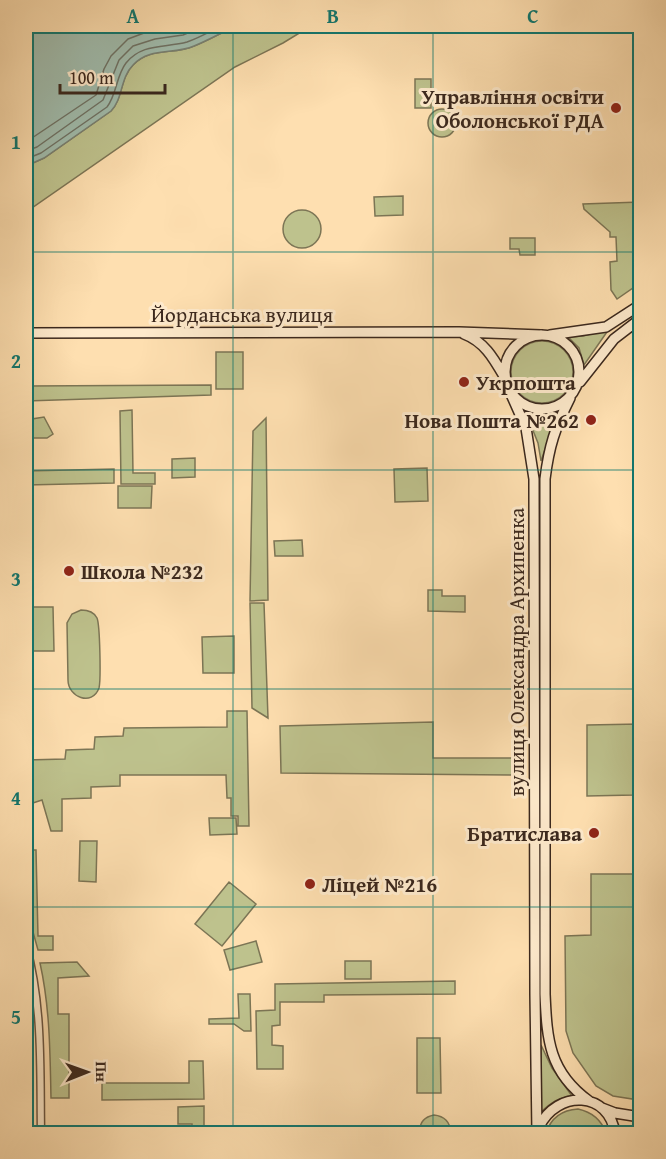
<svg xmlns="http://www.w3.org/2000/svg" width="666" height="1159" viewBox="0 0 666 1159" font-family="'Gentium Book Plus',serif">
<rect width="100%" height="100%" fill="#fedfb0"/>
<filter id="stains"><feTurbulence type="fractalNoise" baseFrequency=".00333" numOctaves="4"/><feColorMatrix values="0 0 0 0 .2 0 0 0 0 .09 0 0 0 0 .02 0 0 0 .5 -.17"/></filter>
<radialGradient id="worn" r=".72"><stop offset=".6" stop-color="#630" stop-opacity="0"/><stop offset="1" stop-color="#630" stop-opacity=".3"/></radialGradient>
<path fill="#bec28d" stroke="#7c7555" stroke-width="1.5" d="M237 26H311L283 43 235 67 26 212V166L44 158 111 111C123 99 120 78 133 65 150 47 173 55 194 46 209 40 222 32 237 26Z
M415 79H431V108H415Z
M428 123a14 14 0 1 1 28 0a14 14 0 1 1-28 0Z
M403 196V215L375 216 374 197Z
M640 202V283L617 299 611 290 610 262 617 261 616 237H610V232L584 209 583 204Z
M283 229a19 19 0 1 1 38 0a19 19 0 1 1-38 0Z
M510 238H535V255H520L519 249H510Z
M609 329 584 365 579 348 568 337 583 336Z
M511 372a31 31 0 1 1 62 0a31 31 0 1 1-62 0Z
M216 352H243V389H216Z
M211 385V395L26 401 27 386Z
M132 410 133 473H155V484H121L120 411Z
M558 412 541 461 538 443 526 413 543 417Z
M44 417 53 434 47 438H29L32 419Z
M266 418 268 600 250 601 253 431Z
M195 458V477L172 478V459Z
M427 468 428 501 395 502 394 469Z
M114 469V483L26 485V471Z
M118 486H152L151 508H118Z
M302 540 303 556H275L274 541Z
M428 590H442V596H465V612L428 611Z
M250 603H264L268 718 252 708Z
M31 607H53L54 651H31Z
M81 610C88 610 94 612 97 618 100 625 101 680 99 688 92 707 68 697 68 680L67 623 72 614Z
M234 636V673H203L202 637Z
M227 711H247L249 826H238V816H231V798H227L226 775H120V786L91 787V798L62 799V831H51L42 800 27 805 26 760 65 759 66 750 94 749 95 737 123 736 124 728 227 727Z
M433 722V758H512V775L281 773 280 726Z
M640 724V775L633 776 634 795 587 796V725Z
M209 818H236L237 834 210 835Z
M80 841H97L96 882 79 881Z
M26 850H36L38 936H53V950H38L26 907Z
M591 874H637L639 1100 613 1096 596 1086 573 1053 566 1031 565 936 591 935Z
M229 882 256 904 222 946 195 924Z
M256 941 262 962 230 970 224 950Z
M345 961H371V979H345Z
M77 962 89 976 58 978V1014H69V1098H51C50 1052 50 1008 40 963Z
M455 981V994L324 995V1002H280V1025L272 1026V1045L283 1046V1069H257L256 1011 275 1010V984Z
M26 992 30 1028V1134L26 1133Z
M238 994H250L251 1031H244L234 1024H209V1019L239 1018Z
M417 1038H440L441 1093H417Z
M541 1045 552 1068 572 1096C559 1097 551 1103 541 1112Z
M189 1061H203L204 1099 102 1100V1083H189Z
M204 1106V1133H192V1124H178V1107Z
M578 1109C592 1112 601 1119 606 1133H546C551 1118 561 1110 578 1109Z
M434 1115C444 1116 451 1122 450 1133H420C419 1123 424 1117 434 1115Z"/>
<path fill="#a0bcad" stroke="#788173" stroke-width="1.5" d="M26 26H237C222 32 209 40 194 46 173 55 150 47 133 65 120 78 123 99 111 111L44 158 26 166Z"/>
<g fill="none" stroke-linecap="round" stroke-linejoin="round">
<path stroke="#6e7265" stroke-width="1.5" d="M26 142 96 95 104 69 111 56 128 39 152 30 184 26
M26 151 37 147 103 100 119 60 133 46 155 39 183 35 204 26
M26 159 41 153 107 107C117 94 116 76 126 63 142 43 165 48 187 42 199 38 211 31 221 26"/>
<defs>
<path id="street" d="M26 945C43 1006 40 1070 41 1134"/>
<path id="secondary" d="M26 333 459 332 541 335
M464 334C485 342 494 359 505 378
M505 372a37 37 0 1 1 74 0a37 37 0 1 1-74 0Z
M550 335 606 327 640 305
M580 382 614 339 640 319
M510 392 526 428 534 479 535 994 537 1134
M570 398C555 428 549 446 545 479V994C547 1040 549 1072 589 1101
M602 1108 615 1113 640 1117
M539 1127C557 1089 610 1091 615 1134"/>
</defs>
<use href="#street" stroke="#6c5642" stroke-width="9"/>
<use href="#secondary" stroke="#3b281d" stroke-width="12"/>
<use href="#street" stroke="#feeacc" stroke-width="6"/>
<use href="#secondary" stroke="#feeacc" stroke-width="9"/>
</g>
<path fill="none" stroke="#0f766e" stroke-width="1.5" stroke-opacity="0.55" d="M233 26V1134M433 26V1134M26 252H640M26 470H640M26 689H640M26 907H640"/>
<g fill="#8f2418" stroke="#feeacc" stroke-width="2">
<circle cx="616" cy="108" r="6"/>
<circle cx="464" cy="382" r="6"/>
<circle cx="591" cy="420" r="6"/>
<circle cx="69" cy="571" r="6"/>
<circle cx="594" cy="833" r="6"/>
<circle cx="310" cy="884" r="6"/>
</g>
<g text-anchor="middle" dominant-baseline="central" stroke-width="6" stroke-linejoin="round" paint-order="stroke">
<g font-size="21" font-weight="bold" fill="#3b281d" stroke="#feeacc" text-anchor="end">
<text x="604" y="96">Управління освіти<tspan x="604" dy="24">Оболонської РДА</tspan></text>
<text x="476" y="382" text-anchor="start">Укрпошта</text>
<text x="579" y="420">Нова Пошта №262</text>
<text x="81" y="571" text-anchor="start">Школа №232</text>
<text x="582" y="833">Братислава</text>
<text x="322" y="884" text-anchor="start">Ліцей №216</text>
</g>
<g font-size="21" fill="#3b281d" stroke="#feeacc">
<text x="242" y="314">Йорданська вулиця</text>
<text transform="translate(516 652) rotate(-90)">вулиця Олександра Архипенка</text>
</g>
</g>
<rect width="666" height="1159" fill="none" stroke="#fedfb0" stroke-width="66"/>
<g transform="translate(87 1072) rotate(89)" stroke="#feeacc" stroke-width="4.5" paint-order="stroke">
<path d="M0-4.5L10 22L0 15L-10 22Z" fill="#3b281d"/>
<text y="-9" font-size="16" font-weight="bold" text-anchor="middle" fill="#3b281d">Пн</text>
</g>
<path d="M60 84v9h105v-9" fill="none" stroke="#3b281d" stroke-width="3"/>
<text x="69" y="84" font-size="18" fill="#3b281d" stroke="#feeacc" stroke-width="4.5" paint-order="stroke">100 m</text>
<rect x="33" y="33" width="600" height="1093" fill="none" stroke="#0f766e" stroke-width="2"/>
<g font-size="20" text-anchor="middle" font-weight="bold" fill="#0f766e">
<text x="133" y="23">A</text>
<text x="333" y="23">B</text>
<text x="533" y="23">C</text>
<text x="16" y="149">1</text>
<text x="16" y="368">2</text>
<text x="16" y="586">3</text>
<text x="16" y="805">4</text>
<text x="16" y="1024">5</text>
</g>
<rect width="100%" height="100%" filter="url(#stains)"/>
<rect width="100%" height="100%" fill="url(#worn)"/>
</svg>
